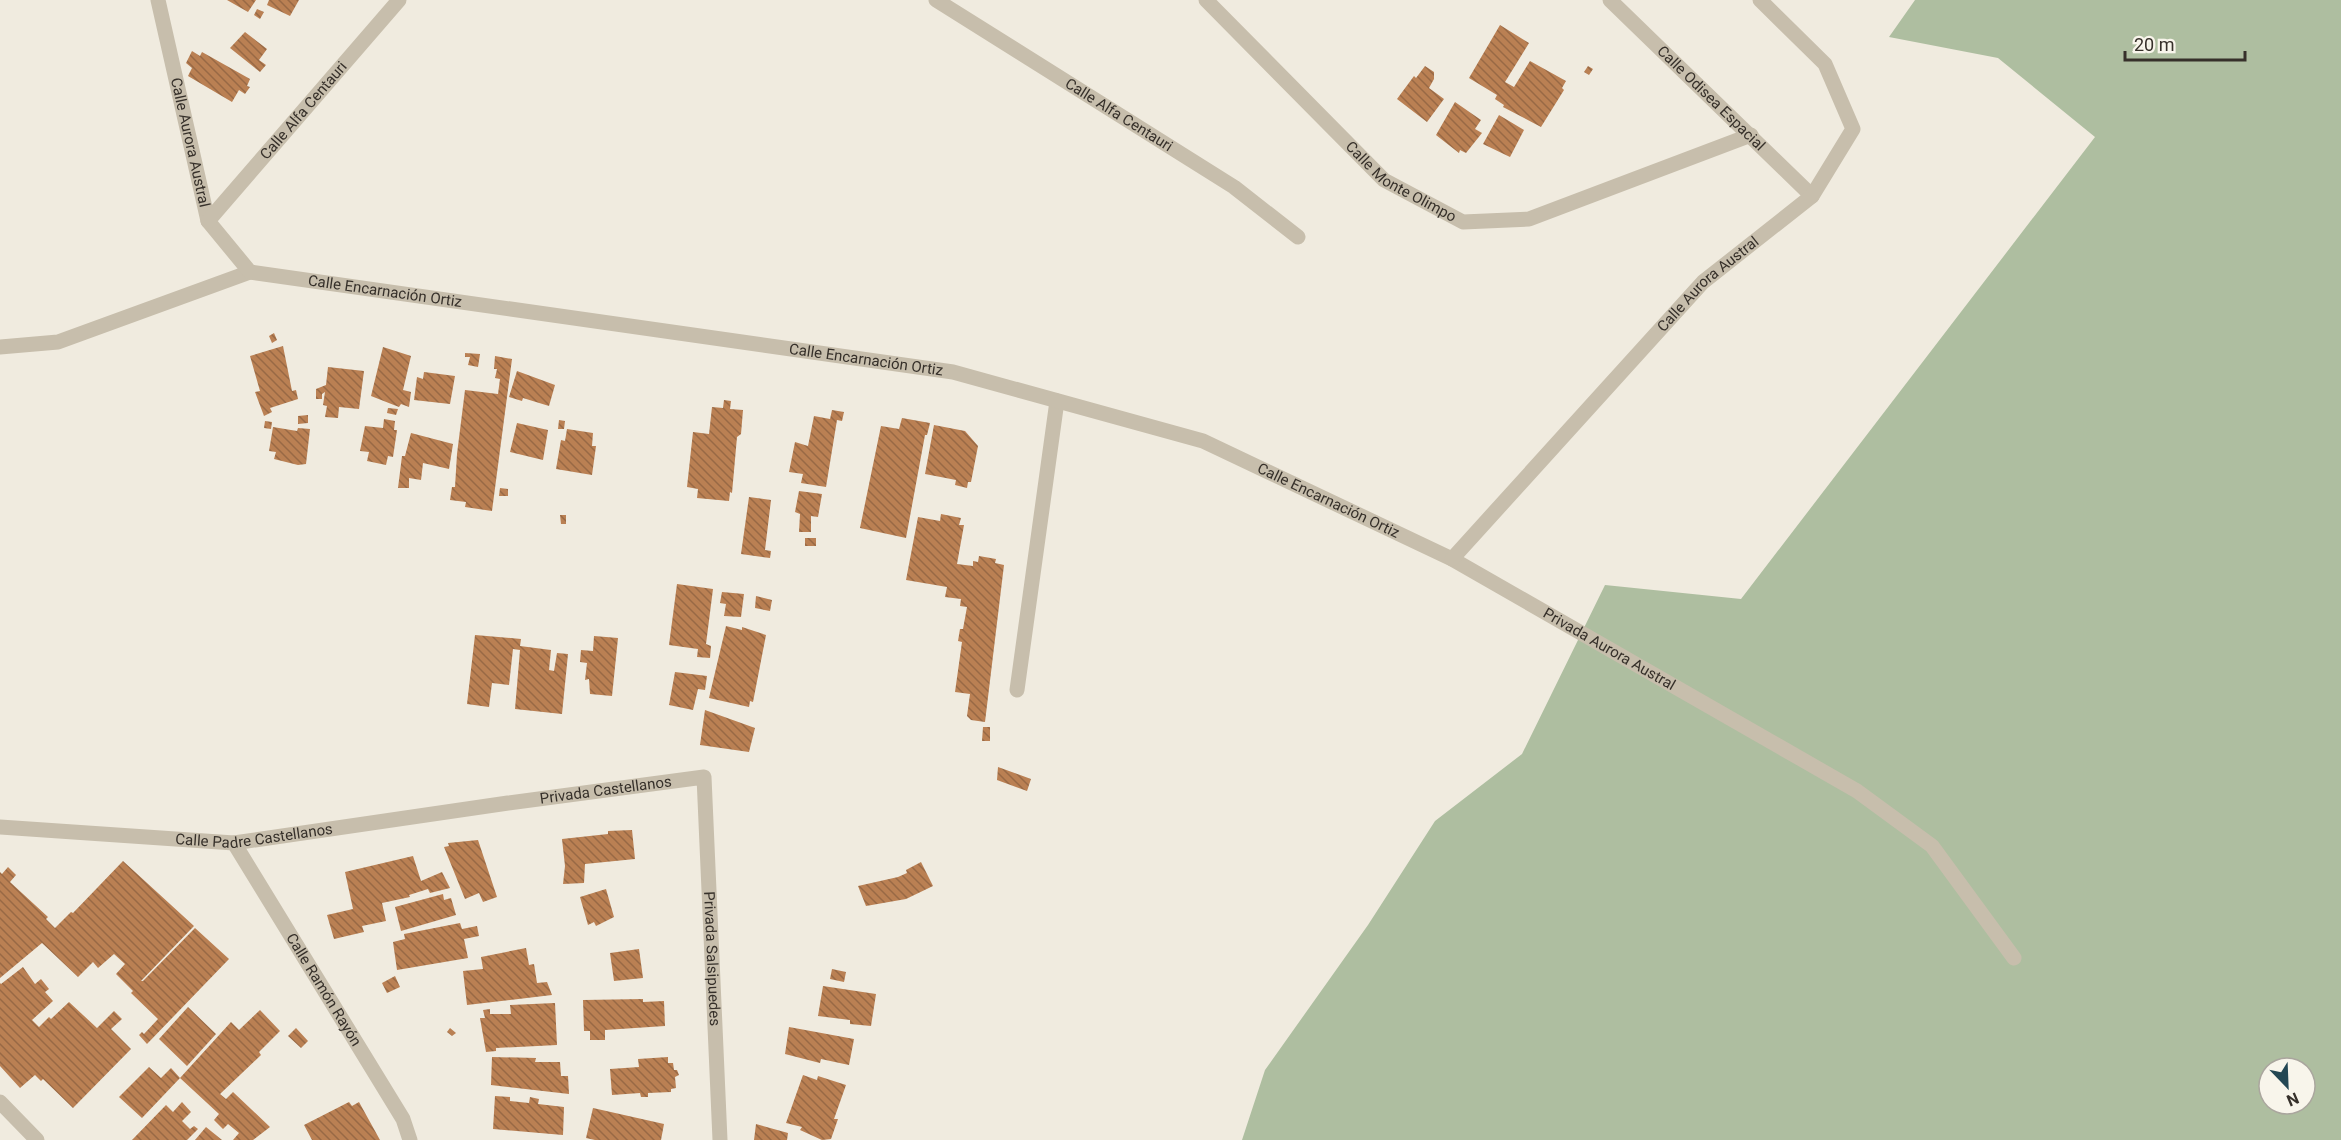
<svg xmlns="http://www.w3.org/2000/svg" width="2341" height="1140" viewBox="0 0 2341 1140" font-family="Roboto,sans-serif">
<defs>
<pattern id="building-back-hatch" width="6" height="6" patternUnits="userSpaceOnUse" patternTransform="scale(1.5)"><rect width="6" height="6" fill="#ba8053"/><path d="M-1 5l2 2M0 0l6 6M5-1l2 2" fill="none" stroke="#986945"/></pattern>
</defs>
<rect width="100%" height="100%" fill="#f0ebdf"/>
<path fill="#aebea0" fill-rule="evenodd" d="M1915 0H2341V1140H1242L1265 1070 1368 925 1435 821 1522 754 1605 585 1741 599 2095 137 1998 58 1889 37ZM2269 1068H2305V1104H2269Z"/>
<path fill="url(#building-back-hatch)" d="M227 0H256L248 12Z
M269 0H299L290 16 267 5Z
M257 9 264 12 260 19 254 15Z
M1500 25 1529 43 1505 82 1514 87 1530 61 1566 81 1562 88 1564 90 1541 127 1503 107 1504 105 1495 99 1497 95 1469 78Z
M245 32 267 49 259 60 266 65 260 72 230 48Z
M192 51 200 56 202 52 250 79 247 86 250 87 245 94 239 90 232 102 188 76 192 68 186 63Z
M1425 66 1434 72V79L1429 88 1444 99 1427 122 1397 99 1414 76 1416 78Z
M1588 66 1593 69 1589 75 1584 72Z
M1455 102 1481 120 1475 129 1482 133 1466 153 1460 150 1459 153 1436 135Z
M1499 115 1524 130 1510 157 1483 144Z
M274 333 277 340 272 343 269 336Z
M283 346 292 391 296 390 298 399 270 408 272 412 264 416 255 392 260 391 250 356Z
M383 347 411 356 403 390 411 392 409 407 401 404 399 407 371 396Z
M465 353 480 354 478 367 468 365 470 357H465Z
M495 356 512 359 492 511 465 507 466 502 450 500 452 487H455L457 454 465 390 498 394 500 379 495 378 497 369H494Z
M328 367 364 371 359 409 339 407 338 418 325 417 327 406 323 405 325 392 322 394V399H316V389L326 385Z
M517 371 555 385 549 406 523 398 522 401 509 397Z
M424 372 455 376 450 404 414 400 417 377 423 379Z
M724 400 731 401 730 409 743 410 741 434 737 437 732 493 730 492 729 501 697 498 698 489 687 487 693 432 709 434 712 407 723 408Z
M388 408 398 409 396 415 387 413Z
M832 410 844 412 842 421 837 420 826 487 801 483 803 474 789 472 795 442 808 446 814 416 830 419Z
M308 415V423L298 424V416Z
M902 418 930 423 927 435H925L906 538 860 528 881 426 899 429Z
M384 419 395 421 394 430H397L393 457 388 456 386 465 367 461 369 452 360 451 365 426 383 428Z
M559 420 565 421 564 429H558Z
M265 421 272 422 271 429 264 428Z
M517 423 548 430 543 460 510 452Z
M934 425 965 431 978 446 971 482H968L967 488 955 485 956 480 925 474Z
M273 427 297 431 298 428 310 429 306 464 298 465 274 459 276 452 269 451Z
M567 429 593 433 592 446H596L592 475 556 469 561 440 565 441Z
M411 433 453 444 449 469 423 463 421 480 409 478V488H398L402 456H405Z
M500 488 508 489V496H499Z
M799 491 822 494 818 517 811 516V532H799L800 514 795 512Z
M749 497 771 500 765 550 771 551 770 558 741 554Z
M941 514 961 518 959 525H964L957 564 973 566V561L978 562 979 556 996 559 995 563 1004 565 985 722 971 720 967 716 970 694 955 692 962 642 958 641 960 629H963L967 607 960 606 961 599 945 597 947 587 906 580 918 517 940 521Z
M560 515H566V524H561Z
M805 538H816V546H805Z
M677 584 713 589 706 644 711 646 710 658 697 657 698 649 669 645Z
M722 592 744 594 741 617 724 616 726 604 720 603Z
M756 596 772 600 770 611 755 608Z
M726 626 742 630V627L766 635 753 702 750 701 749 707 709 698Z
M475 635 521 639 520 646 551 650 549 670 554 671 557 653 568 654 562 714 515 709 520 650 513 649 509 685 492 683 489 707 467 704Z
M594 636 618 638 612 696 590 694 589 679 585 680 587 663 580 662 581 650 593 651Z
M675 672 707 676 705 690 698 689 693 710 669 705Z
M705 710 755 728 749 752 700 745Z
M983 727H990V741H982Z
M998 767 1031 779 1027 791 997 780Z
M632 830 635 859 585 864 584 883 563 884 565 866 562 839 608 834V831Z
M478 840 497 897 483 902 479 893 465 899 444 847 449 846 448 843Z
M413 856 421 881 442 872 450 888 430 893 428 889 409 895 410 897 382 903 386 921 362 926 364 932 334 939 327 915 353 909 345 872Z
M123 861 194 926 141 981H143L195 928 229 959 147 1044 139 1035 142 1032 144 1034 158 1019 131 993 133 991 116 974 125 964 114 954 98 968 93 962 78 977 42 943 0 978V872L2 874 8 867 16 875 10 882 48 917 46 919 55 928 71 912 73 913Z
M921 862 933 886 906 899 866 906 858 886 898 877 907 873 906 870Z
M606 889 614 917 596 926 594 922 588 925 580 897Z
M443 894 444 900 451 898 456 915 401 931 395 907Z
M460 923 462 929 477 926 479 936 464 939 468 958 397 970 393 942 405 939 404 934Z
M526 948 529 965 534 964 537 983 547 982 552 995 467 1005 463 971 483 969 481 957Z
M639 949 643 978 614 981 610 953Z
M23 967 35 984 41 979 49 989 45 992 53 1001 32 1020 39 1027 49 1017 51 1019 69 1002 97 1028 114 1011 122 1019 111 1029 131 1049 73 1108 43 1079 41 1081 35 1075 20 1088 0 1066V983L1 984Z
M832 969 846 972 844 982 830 979Z
M395 976 400 987 387 993 382 983Z
M823 986 876 994 871 1026 850 1024V1020L818 1016Z
M643 999V1002L664 1001 665 1026 605 1030V1040H590V1031H584L583 1000Z
M555 1003 557 1045 496 1048V1051L486 1052 480 1018H485L483 1010 490 1009V1014H511L510 1005Z
M188 1007 216 1034 187 1066 159 1039Z
M260 1010 280 1031 259 1052 261 1055 220 1094 226 1099 233 1092 270 1127 253 1140H233L239 1133 228 1124 223 1129 214 1120 219 1114 180 1078 231 1022 239 1030Z
M789 1027 854 1039 849 1065 821 1059 820 1063 785 1054Z
M296 1028 308 1041 301 1048 288 1036Z
M450 1028 456 1033 452 1036 447 1032Z
M492 1057 536 1058 535 1062H560L561 1076H568L569 1094 491 1085Z
M668 1057V1063H673L674 1070H677L679 1075 675 1077 676 1088 671 1089V1092L648 1093V1097H641L640 1093 612 1095 610 1069 639 1067 638 1059Z
M149 1067 161 1078 171 1068 180 1078 142 1118 119 1097Z
M803 1075 817 1080 818 1076 846 1085 834 1119H838L831 1139 822 1140 800 1130 802 1127 786 1123Z
M495 1096 510 1097V1101L529 1103 530 1097 539 1099 538 1104 564 1107 563 1135 493 1129Z
M182 1102 191 1112 182 1121 190 1129 194 1126 198 1129 187 1140H132L166 1105 173 1112Z
M349 1102 352 1106 359 1102 380 1140H312L304 1125Z
M593 1108 664 1124 661 1140H595L586 1138Z
M756 1124 788 1133 787 1140H754Z
M206 1127 222 1140H195Z"/>
<g fill="none" stroke-linecap="round" stroke-linejoin="round">
<path stroke="#c7beac" stroke-width="15" d="M0 347 58 342 250 272
M1017 690 1057 401"/>
<g stroke="#c7beac" stroke-width="15">
<path id="s1" d="M158 0 208 221 250 272 953 372 1203 441 1452 559 1857 791 1932 846 2014 958"/>
<path id="s2" d="M936 0 1234 187 1298 237"/>
<path id="s3" d="M1206 0 1384 180 1463 222 1529 219 1751 135"/>
<path id="s4" d="M1610 0 1812 196"/>
<path id="s5" d="M208 221 399 0"/>
<path id="s6" d="M1452 559 1703 282 1812 196 1853 129 1825 64 1760 0"/>
<path id="s7" d="M0 827 234 843 508 803 704 777 720 1140"/>
<path id="s8" d="M234 843 403 1119 410 1140"/>
<path d="M0 1102 37 1140"/>
</g>
</g>
<g text-anchor="middle" dominant-baseline="central" stroke-width="6" stroke-linejoin="round" paint-order="stroke">
<g font-size="15" fill="#36302a" stroke="#f8f5eb">
<text stroke="none"><textPath href="#s4" startOffset="141">Calle Odisea Espacial</textPath></text>
<text stroke="none"><textPath href="#s5" startOffset="146">Calle Alfa Centauri</textPath></text>
<text stroke="none"><textPath href="#s2" startOffset="216">Calle Alfa Centauri</textPath></text>
<text stroke="none"><textPath href="#s1" startOffset="146">Calle Aurora Austral</textPath></text>
<text stroke="none"><textPath href="#s3" startOffset="268">Calle Monte Olimpo</textPath></text>
<text stroke="none"><textPath href="#s6" startOffset="376">Calle Aurora Austral</textPath></text>
<text stroke="none"><textPath href="#s1" startOffset="429">Calle Encarnación Ortiz</textPath></text>
<text stroke="none"><textPath href="#s1" startOffset="915">Calle Encarnación Ortiz</textPath></text>
<text stroke="none"><textPath href="#s1" startOffset="1401">Calle Encarnación Ortiz</textPath></text>
<text stroke="none"><textPath href="#s1" startOffset="1719">Privada Aurora Austral</textPath></text>
<text stroke="none"><textPath href="#s7" startOffset="610">Privada Castellanos</textPath></text>
<text stroke="none"><textPath href="#s7" startOffset="255">Calle Padre Castellanos</textPath></text>
<text stroke="none"><textPath href="#s7" startOffset="891">Privada Salsipuedes</textPath></text>
<text stroke="none"><textPath href="#s8" startOffset="172">Calle Ramón Rayón</textPath></text>
</g>
</g>
<g transform="translate(2287 1086) rotate(157)"><circle r="28" fill="#f8f5eb" stroke="#aaa69e" stroke-width="1.5"/>
<path d="M0-4.5L10 22L0 15L-10 22Z" fill="#234753"/>
<text y="-9" font-size="16" font-weight="bold" text-anchor="middle" fill="#36302a">N</text>
</g>
<path d="M2125 51v9h120v-9" fill="none" stroke="#36302a" stroke-width="3"/>
<text x="2134" y="51" font-size="18" fill="#36302a" stroke="#f8f5eb" stroke-width="4.5" paint-order="stroke">20 m</text>
</svg>
